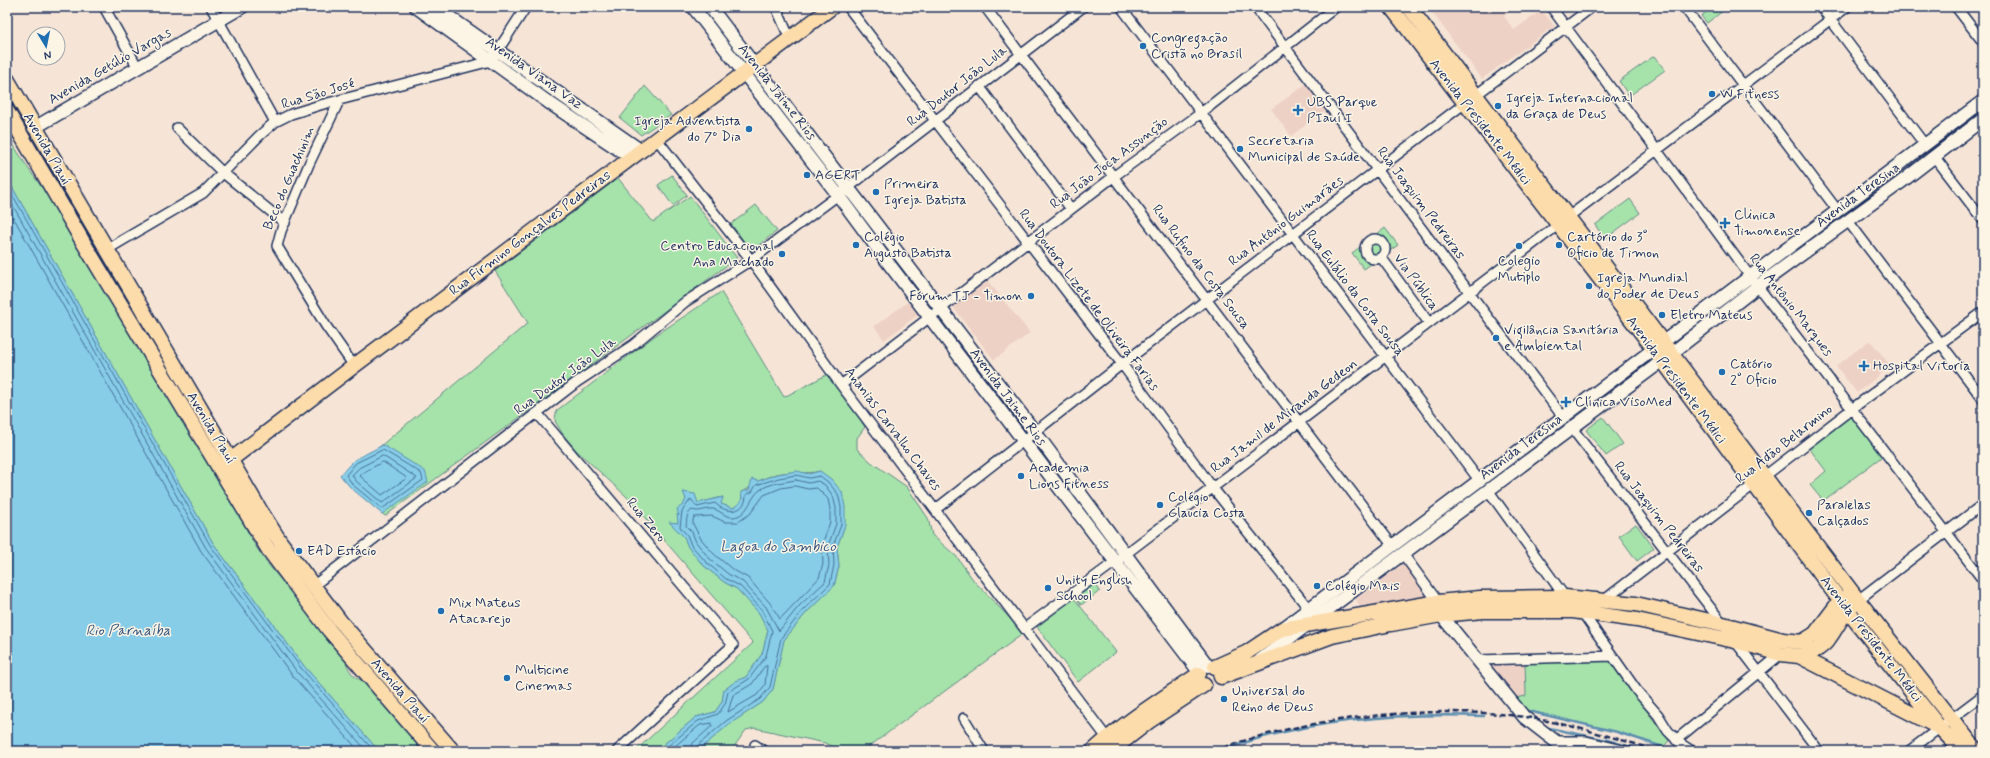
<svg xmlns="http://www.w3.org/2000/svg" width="1990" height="758" viewBox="0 0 1990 758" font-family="Mynerve,sans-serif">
<rect width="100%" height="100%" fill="#f6e5d6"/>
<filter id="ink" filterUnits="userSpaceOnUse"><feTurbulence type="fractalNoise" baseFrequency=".025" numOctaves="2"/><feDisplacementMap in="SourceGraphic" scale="8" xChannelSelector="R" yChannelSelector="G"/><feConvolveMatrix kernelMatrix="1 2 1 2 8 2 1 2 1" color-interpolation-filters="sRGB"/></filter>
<g filter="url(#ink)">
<path fill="#eed1c5" d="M1428 7H1516L1504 16 1514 30 1542 10 1554 26 1482 79Z
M1306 84 1326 110 1291 136 1271 109Z
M987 280 1030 333 994 360 953 307Z
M908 302 918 315 884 340 874 326Z
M1870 340 1891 366 1857 393 1836 366Z
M1404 563 1427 597 1361 610 1356 599Z
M1492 663H1525L1526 696 1514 698 1490 667Z"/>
<path fill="#a5e3aa" stroke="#608984" d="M1713 7H1728L1707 23 1701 16Z
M1654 56 1665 70 1629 96 1619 81Z
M645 86 671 115 641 135 620 118Z
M7 135 30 171 53 203 241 515C252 550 280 579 304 606 318 623 331 642 345 659 348 670 353 678 364 681L425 751H379L304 666 213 543 7 178Z
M672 175 687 195 673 206 658 185Z
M618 178 653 222 690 196 737 258 385 516 342 478 528 323 495 271Z
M1630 199 1640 213 1605 239 1595 225Z
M756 205 777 231 751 251 731 224Z
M1385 228 1398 245 1364 269 1352 253Z
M721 292 784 397 830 373 865 427 857 438V449L871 462 907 487 928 518 932 535 957 557 974 581 1024 633 863 751H844L825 743 755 728 746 730 733 748 738 751H698L728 725 763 702 773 689 784 640 806 613 834 586 839 566 837 547 845 525 820 471C805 475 792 470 777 474 771 476 764 478 759 481 752 484 749 490 741 492L742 499 739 504 733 508 720 504 723 497 698 503 684 492 686 499 678 523H670L684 537 688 547 703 565 724 582 737 589 759 613 768 630 762 654 746 677 736 681 724 690 722 702 715 712 696 717 656 751H635L753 643 627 497 576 450 562 433 555 421 556 411 656 335Z
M1852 414 1884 455 1823 501 1810 485 1826 471 1809 448Z
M1603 417 1623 444 1606 456 1586 430Z
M1636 524 1654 548 1637 561 1619 536Z
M1095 584 1100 591 1081 605 1076 598Z
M1074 598 1116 652 1078 682 1037 627Z
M1610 661 1669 741 1663 747 1617 732 1522 710 1514 698 1526 696 1525 663Z"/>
<path fill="#87cde8" stroke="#5c8eb1" d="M7 178 213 543 304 666 379 751H7Z
M383 445 425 471 428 482 382 514 350 487 340 475 354 460Z
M797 471 809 474 820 471 831 479 842 492 845 507V525L837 547 839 566 834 586 806 613 784 640 773 689 763 702 728 725 698 751H656L696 717 715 712 722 702 724 690 736 681 746 677 762 654 768 630 759 613 737 589 724 582 703 565 688 547 684 537 669 522 678 523 677 514 679 516 677 509 683 505 686 499 683 492 695 494 698 503 723 497 721 504 733 508 739 504 742 499 741 492 749 490 752 479 758 481 778 474Z"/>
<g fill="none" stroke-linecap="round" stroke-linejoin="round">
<path stroke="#466e95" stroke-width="1" d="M7 185 210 545 301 668 374 751
M7 195 206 548 297 672 367 751
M7 206 201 551 292 675 359 751
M383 450 421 473 423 480 382 509 353 485 346 475 356 463Z
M383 456 417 478 382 503 356 481 352 475 359 468Z
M383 462 407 478 382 495 360 476 363 473Z
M796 480 809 483 818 481 825 485 833 496 836 508V524L828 546 829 565 825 582 799 606 779 631 766 607 743 582 728 574 709 558 696 542 692 532 686 526C687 520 686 514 692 510 700 513 705 508 713 509 720 510 724 517 733 517 748 516 750 497 760 490 769 483 785 482 796 480Z
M795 486 808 489 817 488 828 499 830 509V522L822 545 823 564 819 578 780 619 770 603 748 578 732 569 714 554 701 539 693 524V520L694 517 712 516 725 522H738L750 514 764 495 781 488Z
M767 666 765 685 757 695 728 712 733 695 752 684 764 667Z
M662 751 698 721 718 714 725 704 728 692 749 679 766 656 772 631 762 610 740 586 726 579 706 562 691 545 687 535 680 527 682 511 691 499 697 507 715 503C725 514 746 514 746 495L752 492 756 485 779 478 796 475 809 478 820 476 828 482 838 494 841 507V525L833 546 834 565 830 584 803 610 781 638 770 687 760 699 726 721 697 746 695 751
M669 751 700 725 712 723V726L693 743 690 751"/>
<path stroke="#5c8eb1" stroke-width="2.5" d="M1524 710 1617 732 1663 747
M1544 727 1607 740 1643 751
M1220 751C1236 746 1251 740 1267 736 1336 718 1413 713 1484 716"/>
<defs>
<path id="street" d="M104 7 138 68
M211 7 275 122
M776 7 790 39
M848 7 1122 364 1212 487 1309 609
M985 7 1392 545
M1121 7 1479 480
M1255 7 1563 417
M1551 7 1746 271 1983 580
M1684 7 1838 211
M1821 7 1925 145
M1956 7 1983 42
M979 86 1071 209
M1476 95 1592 7
M339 101 309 164 281 231 277 246 326 326 354 366
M177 128 222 172 285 223
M656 138 751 260 841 385 1107 738
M1934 156 1983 220
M1568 217 1847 7
M1848 221 1983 399
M1365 249a10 10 0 1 1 20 0a10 10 0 1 1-20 0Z
M106 250 203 193 259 136 275 122 291 114 320 105 491 61 526 7
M1381 257 1429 323
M841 385 1113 177 1201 113 1336 7
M537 413 733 645 617 751
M1571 427 1723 624
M1488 490 1565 597
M936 509 1122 364 1465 103
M1403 554 1438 602
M313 586 577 382 633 345 685 302 751 260 849 187 1083 7
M1858 600 1983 504
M1603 601 1853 408 1983 312
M1582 612 1637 691 1658 715 1668 731 1681 744 1692 751
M1025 628 1115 562 1558 225
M1735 641 1819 751
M1478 660 1613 656
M964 718 984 751
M1676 740 1781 654
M1554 741H1586L1627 751
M755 745 764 751
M1909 751 1983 695"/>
<path id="secondary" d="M416 7 548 102 630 157
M435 7 640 150
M693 7 838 195 886 260 1200 673
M710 7 1035 432 1208 666
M34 128 242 7
M1441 615 1524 717 1568 751
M1282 629 1983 101
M1260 660 1654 367 1758 286 1900 183 1983 119"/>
<path id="primary" d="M1391 7 1654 349 1847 610 1940 728 1962 751
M1409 7 1858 600 1977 751
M7 79 260 510 281 543 340 621 453 751
M7 111 83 242 268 549 329 630 433 751
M224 465 354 366 832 7
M1799 656C1835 649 1831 625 1853 605
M1215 667 1246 653 1282 629 1438 602 1480 598 1565 597 1636 604 1723 624 1783 640 1802 642 1815 634 1840 601 1847 596
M1221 677 1332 636 1391 624 1441 615 1483 611H1573L1637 620 1735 641 1781 654 1799 656 1936 726
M1093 751C1125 722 1163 698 1199 674
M1111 751 1148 722 1204 685"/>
</defs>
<use href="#street" stroke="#1b2f5e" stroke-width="12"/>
<use href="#secondary" stroke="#1b2f5e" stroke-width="15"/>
<use href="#primary" stroke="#1b2f5e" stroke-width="17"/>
<use href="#street" stroke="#fcf5e5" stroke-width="9"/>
<use href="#secondary" stroke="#fcf5e5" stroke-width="12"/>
<use href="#primary" stroke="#fddcac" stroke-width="14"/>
<path stroke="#1b2f5e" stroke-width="2.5" stroke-dasharray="6 3" stroke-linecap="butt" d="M1215 751C1300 717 1434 704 1525 717 1570 724 1615 738 1659 751"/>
</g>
</g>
<g fill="#1f6fb2" stroke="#fcf5e5" stroke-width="1.5">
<circle cx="1143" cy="46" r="4"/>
<circle cx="1712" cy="94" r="4"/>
<circle cx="1498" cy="106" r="4"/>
<path d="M1296 104h4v4h4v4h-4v4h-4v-4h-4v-4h4z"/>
<circle cx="749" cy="129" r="4"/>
<circle cx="1240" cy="149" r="4"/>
<circle cx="807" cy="175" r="4"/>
<circle cx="876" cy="192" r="4"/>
<path d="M1723 217h4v4h4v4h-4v4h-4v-4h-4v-4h4z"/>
<circle cx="856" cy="245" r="4"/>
<circle cx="1559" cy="245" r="4"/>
<circle cx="1519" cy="246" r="4"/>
<circle cx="782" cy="254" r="4"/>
<circle cx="1589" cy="286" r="4"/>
<circle cx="1031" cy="296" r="4"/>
<circle cx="1662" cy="315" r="4"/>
<circle cx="1496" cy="338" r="4"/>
<path d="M1862 360h4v4h4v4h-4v4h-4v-4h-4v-4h4z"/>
<circle cx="1722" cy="372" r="4"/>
<path d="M1564 396h4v4h4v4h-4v4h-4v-4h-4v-4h4z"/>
<circle cx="1021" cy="476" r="4"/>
<circle cx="1160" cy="505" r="4"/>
<circle cx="1809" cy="513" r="4"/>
<circle cx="299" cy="551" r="4"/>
<circle cx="1317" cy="586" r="4"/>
<circle cx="1048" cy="588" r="4"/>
<circle cx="441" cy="611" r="4"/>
<circle cx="507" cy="678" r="4"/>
<circle cx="1224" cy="699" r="4"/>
</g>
<g text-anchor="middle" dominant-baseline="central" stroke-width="3" stroke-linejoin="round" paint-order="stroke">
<g font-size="14" fill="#1b2f5e" stroke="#fcf5e5" text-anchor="start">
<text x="1151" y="38">Congregação<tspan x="1151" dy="16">Cristã no Brasil</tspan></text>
<text x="1720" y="94">W Fitness</text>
<text x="1506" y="98">Igreja Internacional<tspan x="1506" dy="16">da Graça de Deus</tspan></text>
<text x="1307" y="102">UBS Parque<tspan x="1307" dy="16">PIauí I</tspan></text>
<text x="741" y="121" text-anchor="end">Igreja Adventista<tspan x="741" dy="16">do 7º Dia</tspan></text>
<text x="1248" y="141">Secretaria<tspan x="1248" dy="16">Municipal de Saúde</tspan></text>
<text x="815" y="175">AGERT</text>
<text x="884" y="184">Primeira<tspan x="884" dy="16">Igreja Batista</tspan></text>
<text x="1734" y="215">Clinica<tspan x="1734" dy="16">Timonense</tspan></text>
<text x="864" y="237">Colégio<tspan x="864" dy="16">Augusto Batista</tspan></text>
<text x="1567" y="237">Cartório do 3°<tspan x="1567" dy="16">Oficio de Timon</tspan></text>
<text x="774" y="246" text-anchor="end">Centro Educacional<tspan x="774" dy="16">Ana Machado</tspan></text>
<text x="1519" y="261" text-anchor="middle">Colegio<tspan x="1519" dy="16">Mutiplo</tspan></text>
<text x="1597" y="278">Igreja Mundial<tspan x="1597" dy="16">do Poder de Deus</tspan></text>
<text x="1023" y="296" text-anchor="end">Fórum TJ - Timon</text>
<text x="1670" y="315">Eletro Mateus</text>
<text x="1504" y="330">Vigilância Sanitária<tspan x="1504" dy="16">e Ambiental</tspan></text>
<text x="1730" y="364">Catório<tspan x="1730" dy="16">2° Oficio</tspan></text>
<text x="1873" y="366">Hospital Vitoria</text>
<text x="1575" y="402">Clínica VisoMed</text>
<text x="1029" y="468">Academia<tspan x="1029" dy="16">Lions Fitness</tspan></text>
<text x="1168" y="497">Colégio<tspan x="1168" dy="16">Glaucia Costa</tspan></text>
<text x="1817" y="505">Paralelas<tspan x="1817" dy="16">Calçados</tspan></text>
<text x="307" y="551">EAD Estácio</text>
<text x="1056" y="580">Unity English<tspan x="1056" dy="16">School</tspan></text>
<text x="1325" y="586">Colégio Mais</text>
<text x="449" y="603">Mix Mateus<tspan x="449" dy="16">Atacarejo</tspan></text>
<text x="515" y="670">Multicine<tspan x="515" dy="16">Cinemas</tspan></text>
<text x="1232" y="691">Universal do<tspan x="1232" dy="16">Reino de Deus</tspan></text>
</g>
<g font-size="14" fill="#1b2f5e" stroke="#fcf5e5">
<text transform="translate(110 66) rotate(-30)">Avenida Getúlio Vargas</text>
<text transform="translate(534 73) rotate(35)">Avenida Viana Vaz</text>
<text transform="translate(957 86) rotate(-38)">Rua Doutor João Lula</text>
<text transform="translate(777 92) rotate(52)">Avenida Jaime Rios</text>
<text transform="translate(318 94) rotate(-17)">Rua São José</text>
<text transform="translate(1480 122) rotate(52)">Avenida Presidente Médici</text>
<text transform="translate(47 149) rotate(60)">Avenida Piauí</text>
<text transform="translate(1109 163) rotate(-37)">Rua João Joca Assunção</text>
<text transform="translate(289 178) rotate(-67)">Beco do Guachinim</text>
<text transform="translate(1858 195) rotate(-36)">Avenida Teresina</text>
<text transform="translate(1421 203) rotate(53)">Rua Joaquim Pedreiras</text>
<text transform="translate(1286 221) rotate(-37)">Rua Antônio Guimarães</text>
<text transform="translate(530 233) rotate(-37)">Rua Firmino Gonçalves Pedreiras</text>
<text transform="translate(1201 267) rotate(53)">Rua Rufino da Costa Sousa</text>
<text transform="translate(1416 282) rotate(54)">Via Pública</text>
<text transform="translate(1355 293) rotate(53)">Rua Eulálio da Costa Sousa</text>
<text transform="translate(1089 300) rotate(53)">Rua Doutora Lizete de Oliveira Farias</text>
<text transform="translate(1791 305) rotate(52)">Rua Antônio Marques</text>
<text transform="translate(565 376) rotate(-36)">Rua Doutor João Lula</text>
<text transform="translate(1676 380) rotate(53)">Avenida Presidente Médici</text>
<text transform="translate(1008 397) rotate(53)">Avenida Jaime Rios</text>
<text transform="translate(1284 416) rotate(-37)">Rua Jamil de Miranda Gedeon</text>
<text transform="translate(211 428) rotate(59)">Avenida Piauí</text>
<text transform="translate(893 429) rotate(53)">Ananias Carvalho Chaves</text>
<text transform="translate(1784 444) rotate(-38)">Rua Adão Belarmino</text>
<text transform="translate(1521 447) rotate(-37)">Avenida Teresina</text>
<text transform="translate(1659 517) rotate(52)">Rua Joaquim Pedreiras</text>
<text transform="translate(646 520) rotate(50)">Rua Zero</text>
<text transform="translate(1871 639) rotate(52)">Avenida Presidente Médici</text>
<text transform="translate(400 691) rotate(49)">Avenida Piauí</text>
</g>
<g font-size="15" font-style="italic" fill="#365680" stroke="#fcf5e5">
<text x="778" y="547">Lagoa do Sambico</text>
<text x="128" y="631">Rio Parnaíba</text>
</g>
</g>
<rect width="1990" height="758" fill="none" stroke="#fcf5e5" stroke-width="24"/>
<rect x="12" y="12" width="1966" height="734" fill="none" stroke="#1b2f5e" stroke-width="1.5" filter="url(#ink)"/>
<g transform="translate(46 46) rotate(170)"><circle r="19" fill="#fcf5e5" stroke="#a2a6af"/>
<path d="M0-3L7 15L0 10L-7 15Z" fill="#1f6fb2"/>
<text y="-6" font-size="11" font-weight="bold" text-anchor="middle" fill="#1b2f5e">N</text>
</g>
</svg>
